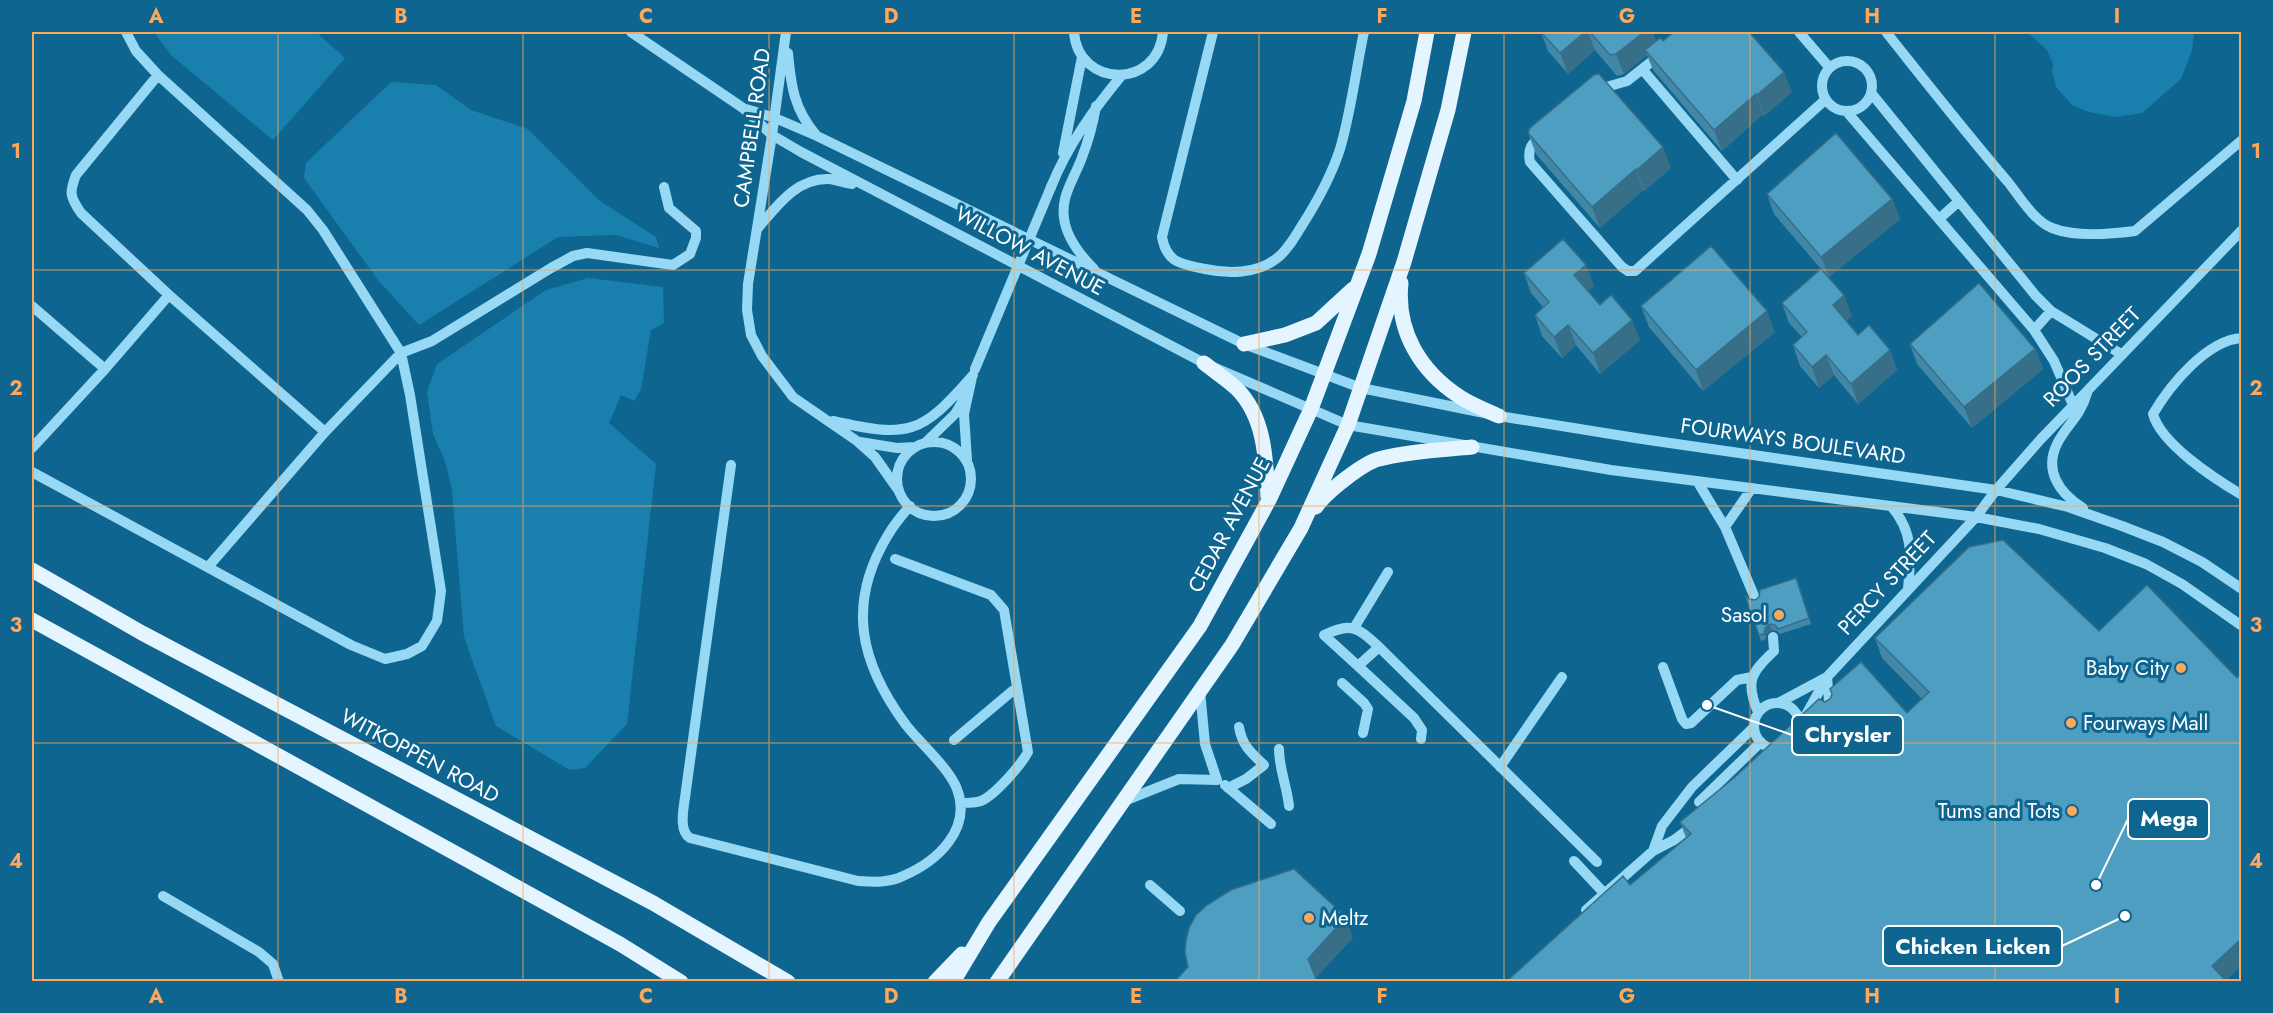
<svg xmlns="http://www.w3.org/2000/svg" width="2273" height="1013" viewBox="0 0 2273 1013" font-family="Jost,sans-serif">
<rect width="100%" height="100%" fill="#0e6690"/>
<path fill="#197fac" d="M154 32H316L345 58 273 140 171 55Z
M2027 32H2194L2192 51 2181 79 2142 113 2115 117 2089 112 2072 105 2056 87 2052 72 2053 64 2047 50Z
M391 82 436 85 471 110 528 129 600 201 656 237 659 248 616 235 558 237 419 325 378 280 304 178 306 163Z
M588 278 663 287 664 323 651 330 641 389 634 401 621 395 609 423 656 464 627 724 585 768 570 770 496 726 464 637 452 490 445 461 433 434 427 392 437 364 546 290Z"/>
<g fill="none" stroke-linecap="round" stroke-linejoin="round">
<path stroke="#97d8f4" stroke-width="10" d="M631 32 743 108 772 135 801 152 1204 363 1348 425 1611 470 1976 517 2039 529 2105 548 2146 564 2182 584 2242 626
M786 32 772 135 748 284 747 310 751 335 762 356 793 397 857 441 875 457 899 491
M1074 32C1078 88 1158 90 1163 32
M1213 32 1162 237C1167 264 1182 264 1205 269 1228 274 1256 274 1276 259 1287 251 1294 238 1301 227 1317 202 1331 177 1340 149 1351 112 1356 69 1364 32
M1799 32 1829 67
M1886 32C1926 82 1966 133 2008 182 2020 197 2034 221 2052 228 2074 237 2112 234 2135 231L2242 140
M788 53C791 86 794 109 816 135
M1822 86a25 25 0 1 1 50 0a25 25 0 1 1-50 0Z
M1642 69 1737 180
M158 75 76 175C69 193 70 197 81 213L169 295 325 432
M1596 90 1627 81 1660 55
M1872 94 2036 296 2051 311 2121 354
M746 109 775 118 817 136 1244 344 1361 388 1499 416 1642 439 1996 490 2068 507 2122 526 2163 542 2202 562 2242 589
M1847 112 2034 330 2054 361 2073 405
M1543 134C1532 143 1527 148 1530 162L1622 267 1628 271H1635L1825 100
M1063 153 1082 57
M1051 187C1068 145 1093 110 1122 75
M1939 219 1958 202
M758 228C777 206 796 178 829 179 837 180 844 183 852 184
M1094 269C1076 251 1058 227 1065 199 1068 186 1076 173 1081 160 1088 142 1093 125 1096 106
M32 306 105 369
M2034 330 2051 311
M2242 338C2207 340 2170 385 2153 414 2161 444 2215 479 2242 495
M833 421C909 438 921 435 973 375
M860 442 897 448 915 447
M926 442 955 414 964 399
M897 479a37 37 0 1 1 74 0a37 37 0 1 1-74 0Z
M32 448 105 369 169 295
M967 460 964 414 972 377
M731 465 686 790C685 803 677 830 690 838L858 881C874 882 889 883 903 876 938 861 972 829 957 789 949 768 920 743 906 725 860 663 846 604 888 535 894 525 902 515 910 506
M32 472 351 645 385 659 407 654 422 646 437 621 441 591 410 395 401 353 323 230 307 210 158 75 136 51 126 32
M1697 481 1725 527 1755 598
M1891 506C1914 532 1911 556 1908 589
M2083 508C2059 493 2043 470 2058 442 2069 422 2080 417 2087 393
M1725 527 1752 488
M895 559 991 595 1004 610 1028 752C1021 765 995 795 981 801 975 803 967 803 961 803
M208 567 325 432 401 353 432 341 551 268 573 256 587 253 673 265 690 254 696 238V231L669 208 664 187
M1354 628 1388 572
M1379 647 1358 666 1324 635C1352 622 1357 627 1379 647L1597 862
M1358 666 1414 718 1422 730 1421 739
M1663 667 1682 719 1686 724 1691 723 1737 680 1752 677
M1827 677 1830 712
M1342 683 1364 703 1368 709 1363 733
M1780 702 1827 677
M1754 726a23 23 0 1 1 46 0a23 23 0 1 1-46 0Z
M1758 712C1745 681 1751 673 1774 651L1773 637
M1806 715 1827 677 1976 517 1996 490 2040 440 2242 230
M954 740 1017 687
M1279 749C1279 769 1287 786 1289 806
M1500 767 1562 677
M1225 785 1271 824
M1228 788 1246 779 1264 765C1250 752 1242 745 1239 727
M1124 801 1179 779 1217 780 1205 744 1200 691
M1699 802 1761 742
M1653 851 1662 826 1692 787 1754 727
M1574 861 1604 893
M1150 885 1180 911
M163 896 259 952 273 964 279 982
M1586 910 1653 851 1674 840 1694 825"/>
<path stroke="#e4f5ff" stroke-width="15" d="M1401 283C1396 331 1420 371 1460 397 1472 405 1486 410 1499 416
M1244 344 1285 335 1316 323 1353 289
M1204 363C1215 372 1228 380 1237 389 1265 417 1266 460 1268 497
M1316 507C1325 493 1363 463 1379 459 1408 451 1442 450 1472 447
M32 570 142 633 653 903 788 982
M32 620 620 944 681 982
M935 982 962 954
M953 982 989 922 1200 626 1269 500 1311 409 1369 254 1414 101 1427 32
M997 982 1232 645 1301 528 1348 425 1404 262 1448 110 1464 32"/>
<path stroke="#97d8f4" stroke-width="10" d="M975 369 1051 187"/>
</g>
<path fill="#4288a6" d="M1541 32H1652L1656 41H1663L1792 92 1764 116 1763 114 1722 151 1653 70 1647 55 1624 74 1617 76 1595 50 1568 74 1548 51Z
M1528 133 1671 168 1644 191 1643 190 1600 228 1536 154Z
M1767 194 1892 199 1900 219 1829 277 1852 316 1846 320 1858 335 1890 350 1897 370 1858 404 1834 375 1819 388 1800 366 1793 345 1802 337 1789 323 1782 303 1821 269 1774 214Z
M1524 273 1594 286 1588 290 1600 305 1640 340 1600 374 1576 345 1562 358 1542 336 1535 315 1543 307 1531 293Z
M1641 306 1775 332 1703 391 1649 327Z
M1910 344 2035 349 2043 369 1972 428 1917 364Z
M1796 578 1811 624 1780 634 1777 631 1772 630 1767 633 1766 639 1761 641 1745 595 1749 599 1755 600Z
M1875 638 2241 967 1630 885 1686 838 1680 822 1825 702 1907 713 1922 699 1882 658Z"/>
<path fill="#366f87" d="M1585 32H1588L1595 50 1568 74 1560 53Z
M1644 32H1652L1658 47 1645 50 1647 55 1624 74 1616 54Z
M1784 72 1792 92 1764 116 1757 95Z
M1756 94 1763 114 1722 151 1714 130Z
M1663 147 1671 168 1644 191 1637 170Z
M1636 169 1643 190 1600 228 1592 207Z
M1892 199 1900 219 1829 277 1821 257Z
M1586 265 1594 286 1582 295 1574 275Z
M1844 295 1852 316 1840 326 1833 305Z
M1767 311 1775 332 1703 391 1696 370Z
M1632 320 1640 340 1600 374 1593 353Z
M1568 325 1576 345 1562 358 1554 337Z
M2035 349 2043 369 1972 428 1964 407Z
M1890 350 1897 370 1858 404 1851 384Z
M1826 355 1834 375 1819 388 1812 367Z
M1770 624 1772 630 1767 633 1766 639 1764 634 1765 628Z
M1346 917 1353 938 1315 979 1308 959Z
M2241 939V967L2225 981 2212 966Z"/>
<path fill="#4d9ec1" stroke="#366f87" stroke-width="1.5" d="M1541 32H1585L1560 53Z
M1590 32H1644L1616 54 1610 55Z
M1674 32H1749L1784 72 1757 95 1756 94 1714 130 1645 50 1660 38 1663 41Z
M1599 74 1663 147 1637 170 1636 169 1592 207 1528 133 1530 128 1594 75Z
M1836 133 1892 199 1821 257 1767 194Z
M1563 239 1586 265 1574 275 1600 305 1611 295 1632 320 1593 353 1568 325 1554 337 1535 315 1549 302 1524 273Z
M1711 246 1767 311 1696 370 1641 306Z
M1821 269 1844 295 1833 305 1858 335 1869 325 1890 350 1851 384 1826 355 1812 367 1793 345 1807 332 1782 303Z
M1979 283 2035 349 1964 407 1910 344Z
M2003 540 2099 631 2147 585 2237 678 2241 674V939L2212 966 2226 981H1507L1623 876 1630 885 1691 834 1680 822 1735 777 1819 699 1825 702 1830 699 1832 694 1830 689 1861 662 1907 713 1929 692 1875 638 1969 547Z
M1796 578 1809 618 1778 629 1775 625 1770 624 1765 628 1764 634 1759 635 1745 595 1749 599 1755 600 1759 597 1760 590Z
M1294 869 1346 917 1308 959 1317 981H1175L1188 967 1185 952 1186 941 1189 928 1196 915 1207 905 1231 890Z"/>
<path fill="none" stroke="#ffa75a" stroke-width="1.5" stroke-opacity="0.55" d="M278 32V982M523 32V982M769 32V982M1014 32V982M1259 32V982M1504 32V982M1750 32V982M1995 32V982M32 270H2242M32 506H2242M32 743H2242"/>
<g fill="#ffa75a" stroke="#0e6690" stroke-width="2">
<circle cx="1779" cy="615" r="6"/>
<circle cx="2181" cy="668" r="6"/>
<circle cx="2071" cy="723" r="6"/>
<circle cx="2072" cy="811" r="6"/>
<circle cx="1309" cy="918" r="6"/>
</g>
<g text-anchor="middle" dominant-baseline="central" stroke-width="6" stroke-linejoin="round" paint-order="stroke">
<g font-size="21" fill="#fff" stroke="#0e6690">
<text transform="translate(752 128) rotate(-82)">CAMPBELL ROAD</text>
<text transform="translate(1030 251) rotate(28)">WILLOW AVENUE</text>
<text transform="translate(2092 357) rotate(-46)">ROOS STREET</text>
<text transform="translate(1793 441) rotate(8)">FOURWAYS BOULEVARD</text>
<text transform="translate(1229 525) rotate(-62)">CEDAR AVENUE</text>
<text transform="translate(1887 583) rotate(-47)">PERCY STREET</text>
<text transform="translate(420 756) rotate(28)">WITKOPPEN ROAD</text>
</g>
<g font-size="21" fill="#fff" stroke="#0e6690" text-anchor="end">
<text x="1767" y="615">Sasol</text>
<text x="2169" y="668">Baby City</text>
<text x="2083" y="723" text-anchor="start">Fourways Mall</text>
<text x="2060" y="811">Tums and Tots</text>
<text x="1321" y="918" text-anchor="start">Meltz</text>
</g>
</g>
<path fill="none" stroke="#fff" stroke-width="2" d="M1707 705L1792 735M2096 885L2128 819M2125 916L2062 946"/>
<g fill="#fff" stroke="#0e6690" stroke-width="2">
<circle cx="1707" cy="705" r="6"/>
<circle cx="2096" cy="885" r="6"/>
<circle cx="2125" cy="916" r="6"/>
</g>
<g fill="#0e6690" stroke="#fff" stroke-width="2">
<rect x="1792" y="715" width="111" height="40" rx="6"/>
<rect x="2128" y="799" width="81" height="40" rx="6"/>
<rect x="1883" y="926" width="179" height="40" rx="6"/>
</g>
<g font-size="22" text-anchor="middle" font-weight="bold" fill="#fff">
<text x="1848" y="742">Chrysler</text>
<text x="2169" y="826">Mega</text>
<text x="1973" y="954">Chicken Licken</text>
</g>
<rect width="2273" height="1013" fill="none" stroke="#0e6690" stroke-width="66"/>
<rect x="33" y="33" width="2207" height="947" fill="none" stroke="#ffa75a" stroke-width="2"/>
<g font-size="20" text-anchor="middle" font-weight="bold" fill="#ffa75a">
<text x="156" y="23">A</text>
<text x="401" y="23">B</text>
<text x="646" y="23">C</text>
<text x="891" y="23">D</text>
<text x="1136" y="23">E</text>
<text x="1382" y="23">F</text>
<text x="1627" y="23">G</text>
<text x="1872" y="23">H</text>
<text x="2117" y="23">I</text>
<text x="16" y="158">1</text>
<text x="2256" y="158">1</text>
<text x="16" y="395">2</text>
<text x="2256" y="395">2</text>
<text x="16" y="632">3</text>
<text x="2256" y="632">3</text>
<text x="16" y="868">4</text>
<text x="2256" y="868">4</text>
<text x="156" y="1003">A</text>
<text x="401" y="1003">B</text>
<text x="646" y="1003">C</text>
<text x="891" y="1003">D</text>
<text x="1136" y="1003">E</text>
<text x="1382" y="1003">F</text>
<text x="1627" y="1003">G</text>
<text x="1872" y="1003">H</text>
<text x="2117" y="1003">I</text>
</g>
</svg>
